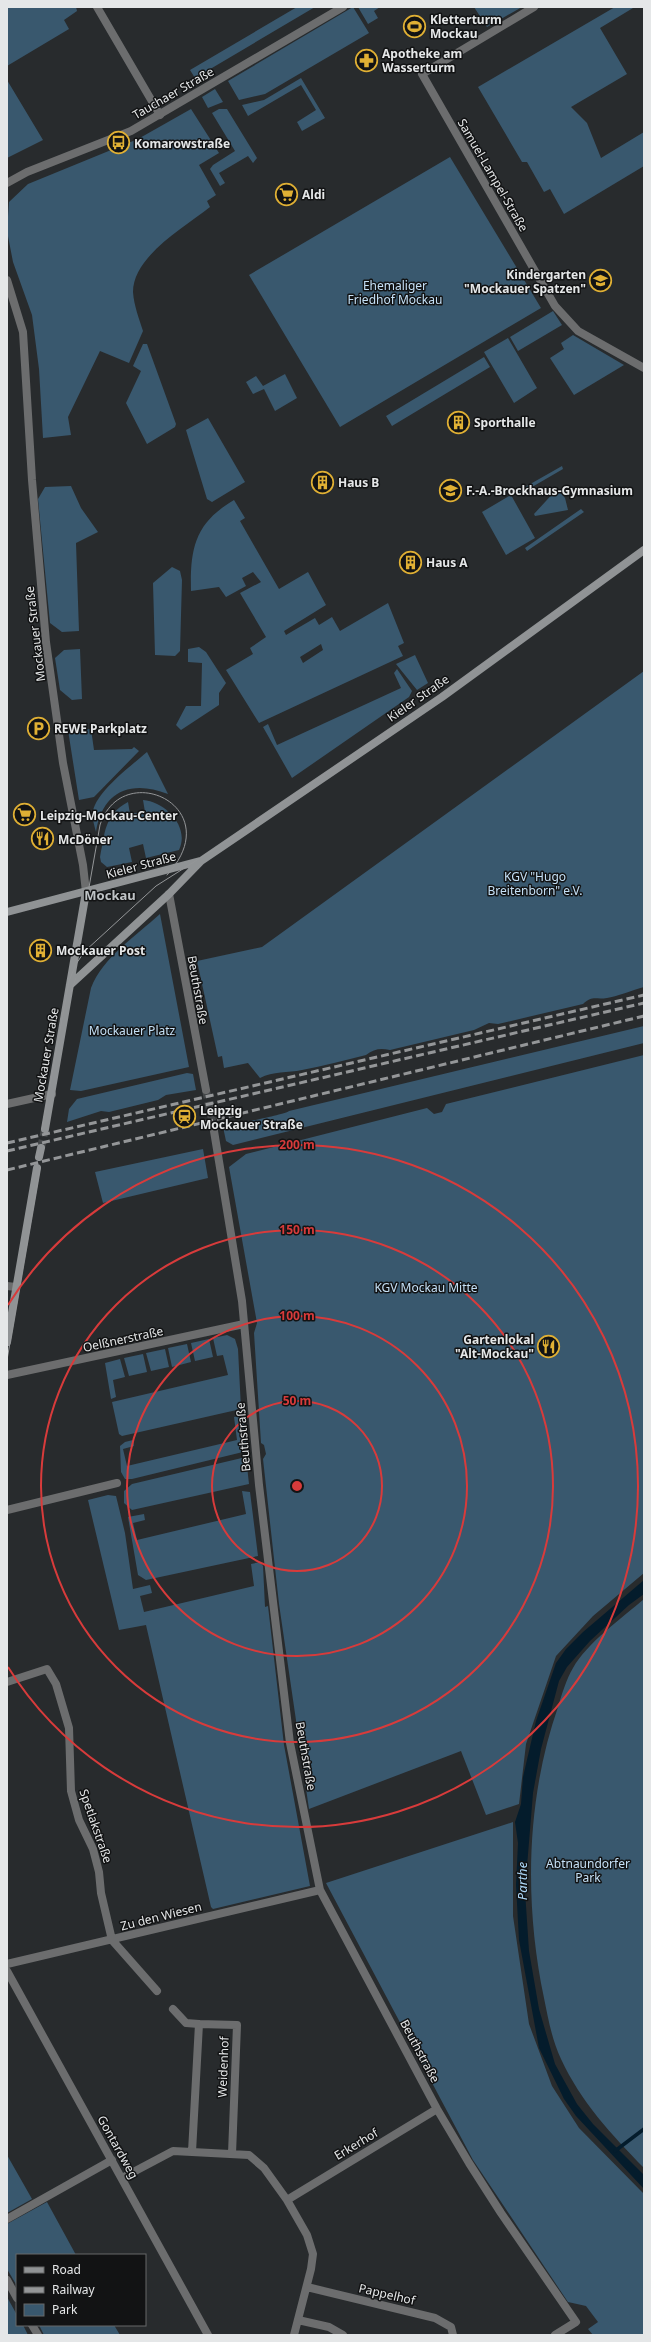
<svg xmlns="http://www.w3.org/2000/svg" width="651" height="2342" viewBox="0 0 651 2342" font-family="'Noto Sans',sans-serif">
<rect width="100%" height="100%" fill="#282b2d"/>
<path fill="#39586e" fill-rule="evenodd" d="M7 7H76L77 11 64 20 69 29 7 66Z
M297 7H315L195 78 190 70Z
M353 7 369 33 265 94 239 100 228 81Z
M358 7H380L374 11 378 18 368 24Z
M474 7H522L487 27Z
M615 7 633 8 600 28 627 74 571 107 587 123 601 158 644 132V166L564 214 550 189 544 192 527 162H522L478 87Z
M301 78 325 118 302 131 297 122 316 110 301 85 248 116 242 105 264 100Z
M7 80 43 140 7 158Z
M215 89 223 102 208 108 202 97Z
M191 109 219 153 199 165 216 195 207 201 210 207C185 227 133 256 133 292 134 306 139 318 143 331L129 363 100 351 68 417 71 435 43 438 39 369 32 315 13 262 7 231 9 202 28 184 138 139Z
M219 109H227L257 158 253 163 248 156 219 173 225 183 220 186 210 169 213 165 235 151 212 113Z
M450 157 541 308 340 427 249 275Z
M553 311 562 325 518 351 510 337Z
M573 335 624 365 574 395 550 358 564 349 561 343Z
M508 338 537 388 514 403 484 352Z
M143 344H147L176 424 175 427 147 444 126 403 141 371 133 366Z
M484 357 490 367 392 426 386 416Z
M285 374 297 398 275 411 264 389 253 394 246 382 256 376 263 386Z
M208 418 245 482 212 502 207 499 186 430Z
M562 466 563 469 520 494 518 491Z
M71 486 81 508 98 532 76 543 79 631 62 632 50 623 38 499 45 487Z
M557 489 565 498 568 510 535 516 534 514Z
M511 495 535 538 506 555 482 512Z
M234 500 245 518 240 521 279 589 308 572 326 605 284 631 286 635 315 618 319 625 332 617 340 631 388 603 404 643 398 646 403 656 259 723 226 670 253 654 250 648 266 637 240 593 261 582 253 572 242 578 246 586 226 597 219 587 191 591C190 548 195 523 234 500ZM321 644 323 650 303 663 300 657Z
M581 509 584 512 527 551 525 548Z
M172 567 180 571 182 580 180 651 175 656 155 655 153 583Z
M199 647 206 652 226 683 219 693V705L181 730 176 725 186 706H201L202 663 188 662V649Z
M80 649 82 699 72 700 60 690 55 658 64 650Z
M415 655 428 683 417 690 396 664Z
M397 669 412 691 409 697 292 778 263 727 268 724 277 745 401 688 394 673Z
M644 671V987C633 990 616 997 607 998 595 1000 593 995 583 1004L498 1024 489 1023 474 1030 390 1050C380 1048 374 1049 366 1055 345 1060 323 1066 302 1070 288 1073 273 1071 260 1078L248 1063 224 1068 222 1056 218 1057 197 961 262 947Z
M91 729 94 750 132 749 134 747 139 751 94 797 79 800 68 730Z
M147 752 168 794C130 779 102 792 96 832 94 825 92 818 93 811 97 791 132 765 147 752Z
M143 800C166 802 190 827 179 850L146 858 143 844 129 848 132 862 107 867 101 862 100 857C105 833 104 815 128 802L130 814 145 812Z
M160 914 189 1067 81 1091 70 1090 91 988C103 957 136 936 160 914Z
M644 1026V1043L233 1145 226 1141 223 1127C234 1124 284 1115 289 1111Z
M644 1055V1573L593 1616 556 1656 526 1744 519 1804 486 1815 461 1751 309 1809 279 1604 263 1459 266 1454 264 1445 261 1443 254 1333 257 1323 229 1167 246 1154 427 1108 434 1114 442 1112 446 1104Z
M187 1073 193 1074 196 1090 166 1095 158 1100 109 1112 101 1111 67 1122 69 1109 77 1099Z
M203 1149 208 1178 103 1203 95 1172Z
M227 1335 235 1339 238 1349 241 1409 122 1436 119 1434 112 1402 228 1375 223 1355 217 1356 213 1338Z
M209 1339 213 1357 195 1361 191 1343Z
M187 1344 191 1362 172 1367 168 1348Z
M165 1349 169 1367 151 1371 146 1353Z
M143 1354 147 1372 129 1376 124 1358Z
M120 1359 125 1377 113 1380 116 1397 111 1399 105 1363Z
M243 1415 247 1451 132 1479H125L121 1472 120 1446 125 1442 133 1440 134 1446 123 1449 127 1466 237 1440 234 1417Z
M246 1457 249 1484 132 1510 124 1503V1491L132 1484Z
M242 1491 250 1492 258 1556 146 1580 138 1575 128 1517 144 1514 145 1520 133 1523 137 1540 246 1514Z
M108 1495 116 1496 125 1533 133 1589 150 1585 152 1593 140 1596 144 1612 254 1586 251 1564 260 1562 263 1566 265 1607 268 1606 284 1745 310 1886 213 1909 211 1907 146 1625 119 1630 88 1500Z
M644 1599V2168C611 2134 581 2102 561 2059 552 2040 548 2018 544 1998 524 1903 526 1799 558 1707 562 1694 566 1680 573 1668 586 1644 623 1617 644 1599Z
M513 1822V1916L529 2024 552 2086 579 2128 644 2194V2335H593L588 2329 598 2322 586 2306 568 2302 473 2160 326 1883Z
M7 2155 32 2199 7 2213Z
M47 2202 76 2255H17V2286L7 2269V2224Z
M7 2297 17 2315V2325H23L28 2335H7Z
M39 2325H114L120 2335H44Z"/>
<path fill="#041c2c" d="M644 1580V1594L629 1605 590 1641 567 1667 559 1681 541 1749 533 1793 525 1891 529 1951 539 2009 555 2064 577 2104 593 2124 644 2175V2189L576 2116 564 2099 539 2048 519 1940 516 1885 518 1843 515 1822 521 1804 523 1777 536 1721 556 1663 566 1649 583 1632Z"/>
<g fill="none" stroke-linecap="round" stroke-linejoin="round">
<path stroke="#041c2c" stroke-width="3.5" d="M615 2151 644 2129"/>
<path stroke="#444749" stroke-width="8" stroke-dasharray="8 4" stroke-linecap="butt" d="M206 1090 213 1125"/>
<path stroke="#444749" stroke-width="8" stroke-dasharray="8 4" stroke-linecap="butt" d="M41 1148 45 1129"/>
<path stroke="#6c6d6e" stroke-width="8" d="M97 7 160 115
M534 7 422 74 555 306 578 331 644 368
M169 894 206 1090
M7 1104 52 1094
M213 1125 242 1301 259 1485 290 1743 320 1890 437 2109 469 2163 501 2213 576 2322 555 2335
M7 1286 16 1287
M7 1375 244 1324
M7 1510 117 1483
M7 1682 47 1669 56 1684 69 1728 71 1791 79 1820 93 1849 99 1872 101 1893 112 1940 157 1991
M7 1964 320 1890
M7 1971 208 2335
M173 2009 186 2023 199 2024
M192 2152 199 2024 237 2025 232 2154
M122 2178 173 2151 249 2155 264 2168 287 2200 307 2235 313 2254 311 2269 294 2335
M287 2200 437 2109
M7 2219 112 2160
M7 2280 17 2298
M307 2287 435 2318 451 2327 453 2335
M298 2320 329 2327 343 2335
M32 2325 38 2335"/>
<path stroke="#6c6d6e" stroke-width="8" d="M7 183 27 172 131 131 343 7
M7 280 23 332 32 480 46 642 63 763 83 865 86 892"/>
<path stroke="#909395" stroke-width="8" d="M7 912 200 861
M70 985 169 894 201 861 442 697 644 550
M45 1129 86 892
M39 1157 41 1148
M7 1342 37 1168"/>
<path stroke="#949698" stroke-width="1" d="M76 961 100 825C122 757 230 807 167 875
M71 992 76 978
M42 1129 69 981 76 964 85 951 156 886 216 848 441 695 644 548
M37 1158 39 1149
M7 1360 40 1168"/>
<path stroke="#949698" stroke-width="3" stroke-dasharray="8 4" stroke-linecap="butt" d="M7 1143 644 995
M7 1151 644 1003
M7 1170 644 1016"/>
</g>
<g fill="none" stroke="#d83b3b" stroke-width="2">
<circle cx="297" cy="1486" r="85"/>
<circle cx="297" cy="1486" r="170"/>
<circle cx="297" cy="1486" r="256"/>
<path d="M8 1305A341 341 0 1 1 8 1667"/>
</g>
<defs>
<symbol id="stadium-ring" viewBox="-11 -11 22 22"><circle r="9.5" fill="#121314" stroke="#e0b034" stroke-width="1.5"/><path d="M0-5a6.5 5 0 1 0 0 10a6.5 5 0 1 0 0-10ZM-3.5-1.8h7v3.6h-7Z" fill="#e0b034"/></symbol>
<symbol id="pharmacy-ring" viewBox="-11 -11 22 22"><circle r="9.5" fill="#121314" stroke="#e0b034" stroke-width="1.5"/><path d="M-2-6h4v4h4v4h-4v4h-4v-4h-4v-4h4Z" fill="#e0b034"/></symbol>
<symbol id="bus-ring" viewBox="-11 -11 22 22"><circle r="9.5" fill="#121314" stroke="#e0b034" stroke-width="1.5"/><path d="M-5-6H5V4H4V6H2V4H-2V6H-4V4H-5ZM-3.5-4V0h7V-4ZM-3.5 1.2v1.5H-2V1.2ZM2 1.2v1.5H3.5V1.2Z" fill="#e0b034"/></symbol>
<symbol id="supermarket-ring" viewBox="-11 -11 22 22"><circle r="9.5" fill="#121314" stroke="#e0b034" stroke-width="1.5"/><path d="M-6-5.5h2.5l.6 2H6L4.5 2H-2.5L-4.4-4H-6ZM-1.5 3.2a1.3 1.3 0 1 0 .1 0ZM3 3.2a1.3 1.3 0 1 0 .1 0Z" fill="#e0b034"/></symbol>
<symbol id="school-ring" viewBox="-11 -11 22 22"><circle r="9.5" fill="#121314" stroke="#e0b034" stroke-width="1.5"/><path d="M0-5L7-2L0 1L-7-2ZM-4 1L0 2.5L4 1V4Q0 6-4 4Z" fill="#e0b034"/></symbol>
<symbol id="building-ring" viewBox="-11 -11 22 22"><circle r="9.5" fill="#121314" stroke="#e0b034" stroke-width="1.5"/><path d="M-4-6H4V6H1V3H-1V6H-4ZM-2.5-4.3h1.7v1.8h-1.7ZM.8-4.3h1.7v1.8H.8ZM-2.5-1h1.7V.8h-1.7ZM.8-1h1.7V.8H.8Z" fill="#e0b034"/></symbol>
<symbol id="parking-ring" viewBox="-11 -11 22 22"><circle r="9.5" fill="#121314" stroke="#e0b034" stroke-width="1.5"/><path d="M-3.5-5.5H1a3.5 3.5 0 0 1 0 7H-1V5.5H-3.5ZM-1-3.4V-.6H.8a1.4 1.4 0 0 0 0-2.8Z" fill="#e0b034"/></symbol>
<symbol id="restaurant-ring" viewBox="-11 -11 22 22"><circle r="9.5" fill="#121314" stroke="#e0b034" stroke-width="1.5"/><path d="M-5-6h1v4h1v-4h1v4h1v-4h1v5L-1.5 .5V6h-2V.5L-5-1ZM5-6V6H3V1.5H1.5Q1.5-4 5-6Z" fill="#e0b034"/></symbol>
<symbol id="station-ring" viewBox="-11 -11 22 22"><circle r="9.5" fill="#121314" stroke="#e0b034" stroke-width="1.5"/><path d="M-3-6H3Q5-6 5-4V2Q5 4 3 4L4.5 6H3L1.5 4h-3L-3 6H-4.5L-3 4Q-5 4-5 2V-4Q-5-6-3-6ZM-3.5-4v3h7v-3ZM-3.5 1v1.5H-2V1ZM2 1v1.5H3.5V1Z" fill="#e0b034"/></symbol>
</defs>
<g fill-rule="evenodd">
<use href="#stadium-ring" x="402" y="14" width="25" height="25"/>
<use href="#pharmacy-ring" x="354" y="48" width="25" height="25"/>
<use href="#bus-ring" x="106" y="130" width="25" height="25"/>
<use href="#supermarket-ring" x="274" y="182" width="25" height="25"/>
<use href="#school-ring" x="588" y="268" width="25" height="25"/>
<use href="#building-ring" x="446" y="410" width="25" height="25"/>
<use href="#building-ring" x="310" y="470" width="25" height="25"/>
<use href="#school-ring" x="438" y="478" width="25" height="25"/>
<use href="#building-ring" x="398" y="550" width="25" height="25"/>
<use href="#parking-ring" x="26" y="716" width="25" height="25"/>
<use href="#supermarket-ring" x="12" y="802" width="25" height="25"/>
<use href="#restaurant-ring" x="30" y="826" width="25" height="25"/>
<use href="#building-ring" x="28" y="938" width="25" height="25"/>
<use href="#station-ring" x="172" y="1104" width="25" height="25"/>
<use href="#restaurant-ring" x="536" y="1334" width="25" height="25"/>
</g>
<g text-anchor="middle" dominant-baseline="central" stroke-width="3" stroke-linejoin="round" paint-order="stroke">
<g font-size="12" font-weight="bold" fill="#e5e7e8" stroke="#121314" text-anchor="start">
<text x="430" y="19">Kletterturm<tspan x="430" dy="14">Mockau</tspan></text>
<text x="382" y="53">Apotheke am<tspan x="382" dy="14">Wasserturm</tspan></text>
<text x="134" y="143">Komarowstraße</text>
<text x="302" y="194">Aldi</text>
<text x="586" y="274" text-anchor="end">Kindergarten<tspan x="586" dy="14">"Mockauer Spatzen"</tspan></text>
<text x="474" y="422">Sporthalle</text>
<text x="338" y="482">Haus B</text>
<text x="466" y="490">F.-A.-Brockhaus-Gymnasium</text>
<text x="426" y="562">Haus A</text>
<text x="54" y="728">REWE Parkplatz</text>
<text x="40" y="815">Leipzig-Mockau-Center</text>
<text x="58" y="839">McDöner</text>
<text x="56" y="950">Mockauer Post</text>
<text x="200" y="1110">Leipzig<tspan x="200" dy="14">Mockauer Straße</tspan></text>
<text x="534" y="1339" text-anchor="end">Gartenlokal<tspan x="534" dy="14">"Alt-Mockau"</tspan></text>
</g>
<g font-size="12" fill="#e5e7e8" stroke="#121314">
<text transform="translate(173 93) rotate(-30)">Tauchaer Straße</text>
<text transform="translate(493 175) rotate(60)">Samuel-Lampel-Straße</text>
<text transform="translate(35 634) rotate(-97)">Mockauer Straße</text>
<text transform="translate(418 698) rotate(-35)">Kieler Straße</text>
<text transform="translate(141 865) rotate(-15)">Kieler Straße</text>
<text transform="translate(198 990) rotate(80)">Beuthstraße</text>
<text transform="translate(46 1055) rotate(-80)">Mockauer Straße</text>
<text transform="translate(123 1339) rotate(-12)">Oelßnerstraße</text>
<text transform="translate(243 1437) rotate(-95)">Beuthstraße</text>
<text transform="translate(306 1756) rotate(80)">Beuthstraße</text>
<text transform="translate(96 1826) rotate(71)">Spetlakstraße</text>
<text transform="translate(161 1916) rotate(-14)">Zu den Wiesen</text>
<text transform="translate(420 2051) rotate(62)">Beuthstraße</text>
<text transform="translate(223 2067) rotate(-88)">Weidenhof</text>
<text transform="translate(356 2144) rotate(-31)">Erkerhof</text>
<text transform="translate(118 2147) rotate(61)">Gontardweg</text>
<text transform="translate(387 2294) rotate(13)">Pappelhof</text>
</g>
<g font-size="12" fill="#c5e0f6" stroke="#121314">
<text x="395" y="285">Ehemaliger<tspan x="395" dy="14">Friedhof Mockau</tspan></text>
<text x="535" y="876">KGV "Hugo<tspan x="535" dy="14">Breitenborn" e.V.</tspan></text>
<text x="132" y="1030">Mockauer Platz</text>
<text x="426" y="1287">KGV Mockau Mitte</text>
<text x="588" y="1863">Abtnaundorfer<tspan x="588" dy="14">Park</tspan></text>
</g>
<g font-size="13" font-weight="bold" fill="#bfc3c6" stroke="#121314">
<text x="110" y="895">Mockau</text>
</g>
<g font-size="13" font-style="italic" fill="#aad4f4" stroke="#121314">
<text transform="translate(522 1881) rotate(-90)">Parthe</text>
</g>
</g>
<circle cx="297" cy="1486" r="6" fill="#d83b3b" stroke="#121314" stroke-width="2"/>
<g font-size="12" text-anchor="middle" font-weight="bold" fill="#d83b3b" stroke="#121314" stroke-width="3" stroke-linejoin="round" paint-order="stroke">
<text x="297" y="1149">200 m</text>
<text x="297" y="1234">150 m</text>
<text x="297" y="1320">100 m</text>
<text x="297" y="1405">50 m</text>
</g>
<rect width="651" height="2342" fill="none" stroke="#e5e7e8" stroke-width="16"/>
<rect x="16" y="2254" width="130" height="72" fill="#121314" stroke="#666869"/>
<rect x="24" y="2267" width="20" height="6" fill="#909395" stroke="#666869"/>
<text x="52" y="2274" font-size="12" fill="#e5e7e8">Road</text>
<rect x="24" y="2287" width="20" height="6" fill="#949698" stroke="#666869"/>
<text x="52" y="2294" font-size="12" fill="#e5e7e8">Railway</text>
<rect x="24" y="2304" width="20" height="12" fill="#39586e" stroke="#666869"/>
<text x="52" y="2314" font-size="12" fill="#e5e7e8">Park</text>
</svg>
